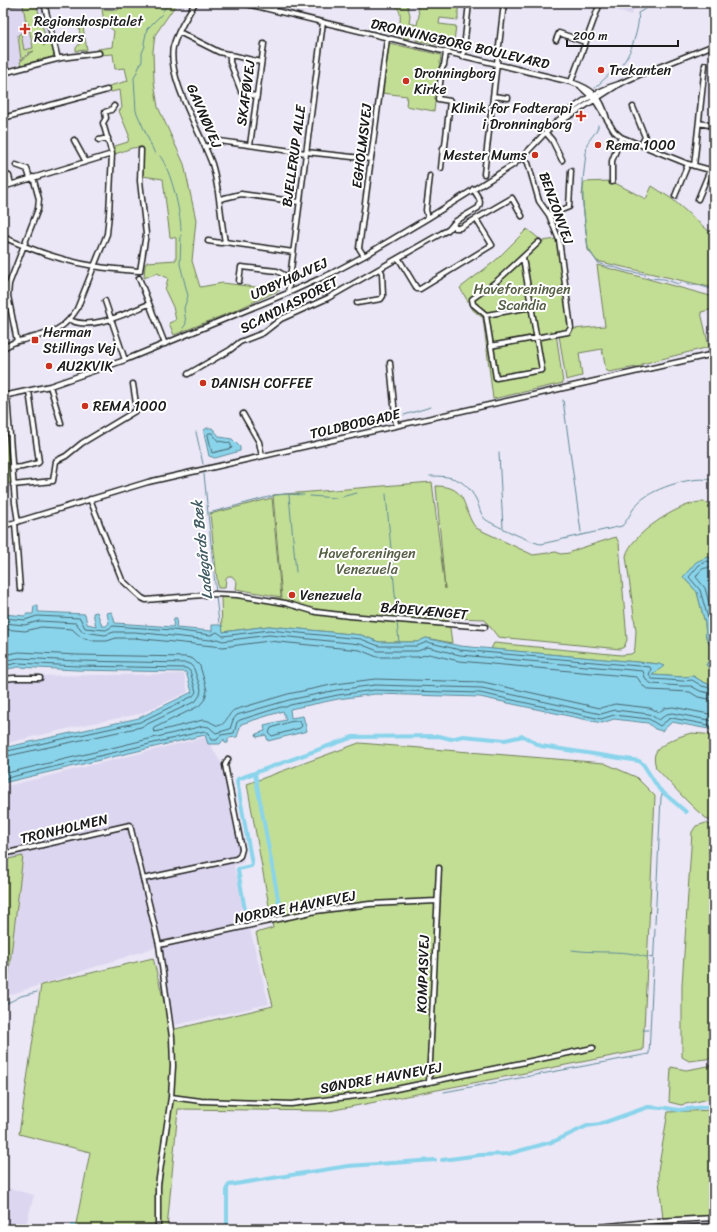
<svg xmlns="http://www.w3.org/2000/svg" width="717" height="1232" viewBox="0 0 717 1232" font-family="Sriracha,sans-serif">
<rect width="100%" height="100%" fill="#ebe7f6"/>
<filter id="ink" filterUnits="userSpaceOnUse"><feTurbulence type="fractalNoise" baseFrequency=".025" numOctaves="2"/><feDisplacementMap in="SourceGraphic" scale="8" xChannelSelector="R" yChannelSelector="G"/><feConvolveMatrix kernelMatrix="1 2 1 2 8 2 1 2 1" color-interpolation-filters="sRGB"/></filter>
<g filter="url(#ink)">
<path fill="#ddd6f0" d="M3 3H40L53 56 3 68Z
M616 3H637L631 15 614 9Z
M184 674 188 692 140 714 83 725 3 744V677L15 676Z
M206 737 224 768 244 862 234 866 269 1004 175 1025 156 947 6 996 23 856 3 860V787Z
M3 1187 34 1195 25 1229H3Z"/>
<path fill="#c2de95" stroke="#6f7d58" d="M25 3H40L37 6 47 43 43 46 51 41 54 55 52 57 21 65 20 62 29 54 34 51 28 53 21 60 18 35 21 33 24 50 33 48 28 23H26L23 5 3 7Z
M120 3H177L155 35 153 51 154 82 158 107 184 164 196 220 192 261 200 287 223 283 280 290 234 311 174 335 169 323 176 320 173 307 165 290 168 278 157 273 144 278 145 265 147 262 176 260V238L170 237 163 179 142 176V147L132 148 115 154V146L128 142 129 135 119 111 122 108 120 90 111 92 109 86 128 81 125 68 115 69 113 54 99 55 98 49 112 47 114 31 104 23 102 9 118 10Z
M389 3H407L410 15 409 23 417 25 419 15 417 3H458V20L440 18 439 24 456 26 454 41V42L445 40 443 46 416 40 417 29 412 28 410 39 404 38 401 35 402 25 400 23C401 11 400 8 389 3Z
M97 20 98 24 85 25 83 27 87 50 76 51V48L81 42 79 27 82 23Z
M389 43 441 55 434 111 406 106 407 96 382 93Z
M611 181 646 199 652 186 672 199 712 234 713 225 714 226V288L597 261 588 250 582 195 584 182Z
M527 229 542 241 557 239 573 329 605 326 597 265 714 297V309L701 312 709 347 642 364V366L609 372 606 370 602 349 579 353 582 376 566 380 559 335 571 333 572 329 556 333 563 383 493 399 483 318 473 310 460 288 495 261Z
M3 403 11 483H3Z
M432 482 445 589 436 486C470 486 461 510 476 528L533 555 556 552 561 554 569 553 578 549 616 537 619 543 627 640 624 647 620 649 498 637 484 619 451 618 448 613 452 643 426 638 418 642H379L361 635 269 626 222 632 221 596 282 598 273 495Z
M272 498 281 597 236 589 237 582 232 576H228L226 578 225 588H218L210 514Z
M700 502H705L714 507V559L707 557 683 577 697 592 705 623 706 637 711 647V657L706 665 714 671V686L703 682 693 676 683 677 651 675 659 664 491 649 494 643 621 655 631 654 634 652 635 647 636 631 626 556C631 534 678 504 700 502Z
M692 733 714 735V823C698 816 669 781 656 768 655 763 653 757 656 752 661 743 682 735 692 733Z
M359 743 604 763 636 777 655 796 643 1050 329 1111 178 1109 167 1228 153 1224 128 1229H75L90 1152 19 1134 41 985 153 958 171 1030 273 1006 256 933 273 928 247 784Z
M706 823 714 827V1058L689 1061 682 1057V985L692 832 696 826Z
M23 856 4 1012 3 1019V860Z
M714 1065V1098L681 1105 669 1102 671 1067 686 1070Z
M714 1110V1215L663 1219 658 1171 668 1112Z"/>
<path fill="#8ad4eb" stroke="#5e8a98" d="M207 428H212L220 437 232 439 240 447V451L215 458 209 456 204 433V430Z
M707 557 714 559V671L706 665 711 657V647L706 637 705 623 697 592 683 577 696 562Z
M34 606H38V612L85 614 87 624 96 626 93 613 97 612 102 626H106L109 623 107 613 112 612 115 623 173 627 174 618H177L176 628 212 631V625H222L223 632 269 626 361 635 379 642H417L426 638 460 646 659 664 664 666 652 675 683 677 693 676 703 682 714 686V730L672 722 662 731 655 729 648 723 614 719 602 723 480 697 375 694 338 699 290 709 291 718 303 716 307 731 268 741 266 735 257 737 256 734 265 731 264 725 286 720 283 711 241 724 237 737 228 738V743H225L224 739 220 744H208L205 735 3 783V748L139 718 192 692 186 672 77 670 18 667 3 670V614L25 616 26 614H33Z"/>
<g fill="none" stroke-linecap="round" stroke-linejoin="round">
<path stroke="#48666f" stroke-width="1" d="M209 433H212L218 441 230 443 232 448 212 453 208 435Z
M714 563 707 561 699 565 689 577 700 590 709 622 710 636 714 643
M714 568C704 567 701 568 696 577L705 588 714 622
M3 618 25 620 37 616 80 618 85 628 106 630 113 626 173 630 211 635 217 632 223 636 269 630 361 639 379 646H417L427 642 460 650 650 667 651 669 649 675 652 679 683 681 692 680 702 686 714 689
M3 623 25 625 39 621 76 623 83 632 105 635 114 632H135L210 640 217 639 223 641 269 635 360 644 378 651H418L428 647 460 655 643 671 646 680 652 684 682 686H691L700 691 714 694
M3 629 25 631 41 627 72 629 81 637 94 641H107L116 638H134L223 647 269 641 360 650 377 657H418L429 654 459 661 637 677 643 686 650 690 690 692 698 697 714 700
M3 655 19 652 78 655 186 657 193 659 200 666 207 690 205 699 199 706 154 728 153 730 155 732 203 720C209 720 211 723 216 725 225 728 227 715 234 710L288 694 336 684 375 679 483 682 600 708 615 704 650 708 659 712 665 708 673 707 714 715
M3 661 19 658 78 661 187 663 191 665 194 669 201 689 200 695 196 701 141 727 3 757
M3 666 18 663 78 666 186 668 190 671 196 692 193 696 140 722 3 752
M300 721 302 726 300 728 272 736 269 733 271 728 289 722Z
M3 774 203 726 209 727 216 733 230 729 233 720 237 715 289 700 337 690 375 685 482 688 601 714 615 710 649 714 659 720 667 714 672 713 714 721
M3 779 204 731 209 733 211 740H217L221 735 234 733 237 722 240 720 281 707H286L290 705 338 695 374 690 480 693 601 719 614 715 649 719 660 726 669 719 672 718 714 726"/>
<path stroke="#5e8a98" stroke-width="1" d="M163 11 168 3
M622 64C630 57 641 24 638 13L656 3
M595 88 616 68
M598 125V127C596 133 590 138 587 144L583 180V205L588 248 597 262 606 266H611L626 271 644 274 648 278 664 279 678 284 684 282 688 285H698L714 290
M155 154 136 111 134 78 142 61V53L145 46 144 43 147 29 162 14
M160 156C171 170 181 213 181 231
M181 235 180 264 188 296 184 308 186 324 183 328
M563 400 581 532
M404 415 431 407
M196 432 203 464
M499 453 503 528
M204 474 216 593
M430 476C452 476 464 478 476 499 479 505 480 514 485 519 489 523 535 544 541 544L622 526C629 519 632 508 640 501 654 488 696 474 714 481
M386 494 397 616
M289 495 296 572
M310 496 336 498
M341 497 357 493
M209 513 276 495 287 494 304 495
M216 596 219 623
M397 622 399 642
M655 924 661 797 663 793
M572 950C591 953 610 951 628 953 637 954 644 957 653 958
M3 1011 4 1005 21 996 37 992
M643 1030H648
M444 1092 649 1054 655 928"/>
<path stroke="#8ad4eb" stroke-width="4" d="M255 774 280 909
M246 916 238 870V869L251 866 252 864 237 781 238 779 353 737 439 736 451 739 463 736 505 740 523 736 541 746 639 761 643 764 659 789 686 812
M666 1108 679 1110 714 1106
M442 1160 480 1155 508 1154 555 1141 587 1126 600 1124 648 1107 662 1108
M72 1229 73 1226
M227 1229V1188L229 1185 348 1166 435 1160"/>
<defs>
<path id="minor" d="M44 3 58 59
M195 3C187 17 177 31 173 47 167 78 201 133 212 164 220 190 220 216 225 242L293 252
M243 3 571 82C592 89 601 96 607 119
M274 10 276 3
M179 32 219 52 261 62
M556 40 559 33 585 42
M230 54V62L241 91 244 94 257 96
M463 57 469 3
M3 73 61 58 99 53
M571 82 600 3
M581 87 595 100 614 131 621 137 688 164 714 171
M493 96 508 98
M633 107 645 137 641 145
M3 118 107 90
M563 120 619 84 639 75 714 45
M699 123 714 126
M546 133 552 140 562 160
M74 140 86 162
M99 140 108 138
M250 145 264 44
M206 147 219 141 306 153
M306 152 371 159
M16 165 27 169 30 178
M694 166 705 65
M441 168 443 148 445 146 450 101 438 99 442 68 444 65 446 53
M3 173 9 176 11 184
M484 174 504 3
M612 182V161L621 137
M3 187 112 154 103 123 106 118 105 112 111 110 114 106
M675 196 688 164
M220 199 241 194 299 202
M698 199 710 170
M549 215 569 207 571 171
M428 218 426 210 430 176
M453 224 455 228H460L512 198 522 216
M3 237C32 250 62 261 94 266 109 269 125 270 140 271L146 234 140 181 141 150
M208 241 221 243 225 242
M364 256 359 248 387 39
M523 258 542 370 496 378 486 315 473 304 472 299 497 281 539 242
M399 259 416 287 417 289H420L492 245 476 219
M139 278 165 344
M239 281 241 267 277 271 284 275 290 276
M288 293 323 22
M105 301 125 360
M357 303 381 299 383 296 382 273 380 269
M486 315 532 307
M70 320C92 331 127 313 149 304
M17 341 8 296 9 284 38 209 39 199 33 177
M490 346 568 332 571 328 559 240 549 215 539 201 528 163 524 157
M3 349C9 344 16 341 23 340 48 333 62 333 77 309L107 234 109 214 112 154
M390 363 396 426
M188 374 230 350 240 342 263 333 281 319 328 298 442 233 448 230 456 221 478 208C483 201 477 196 473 189
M50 386 61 423
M3 396 50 386 125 360 288 293 332 273 364 256 428 218 513 165C526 155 535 143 546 132 566 112 591 92 619 84
M7 396 15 503 18 522
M243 414 259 442 262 456
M12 468 22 467 38 463 39 462 29 391
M13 485 53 481 56 461 66 456 82 443 137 410 133 384
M90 499 122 580 142 598 146 600 214 594 237 595 285 603 316 612 349 616 485 627
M15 523 20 589
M3 526 148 482 714 354
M3 679 14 678H40
M3 854 130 825 159 945 172 1037 173 1066 171 1097 158 1185V1229
M143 879 236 859 240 856 242 849 225 765 228 759
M159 945 316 911 370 904 437 901
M429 1082 439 868
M171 1097 201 1101 291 1104 372 1094 593 1048
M581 1229 658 1221 714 1218"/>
</defs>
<use href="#minor" stroke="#1c1c1c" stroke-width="7"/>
<use href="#minor" stroke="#fff" stroke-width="4"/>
<path stroke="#1c1c1c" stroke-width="1" d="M637 1229 714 1223"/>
</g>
</g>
<g fill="#c8321e" stroke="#fff" stroke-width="1.5">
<path d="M23 23h4v4h4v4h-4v4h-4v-4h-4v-4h4z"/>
<circle cx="601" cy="70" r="4"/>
<circle cx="406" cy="81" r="4"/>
<path d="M579 110h4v4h4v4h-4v4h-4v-4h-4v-4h4z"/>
<circle cx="598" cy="145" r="4"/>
<circle cx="535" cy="155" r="4"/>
<rect x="31" y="336" width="8" height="8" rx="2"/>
<circle cx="49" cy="366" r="4"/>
<circle cx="203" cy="383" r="4"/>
<circle cx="85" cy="406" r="4"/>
<circle cx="292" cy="595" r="4"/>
</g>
<g text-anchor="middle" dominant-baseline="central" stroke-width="4" stroke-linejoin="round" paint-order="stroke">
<g font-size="14" fill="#1c1c1c" stroke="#fff" text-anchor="start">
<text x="34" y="21">Regionshospitalet<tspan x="34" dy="16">Randers</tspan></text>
<text x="609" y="70">Trekanten</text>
<text x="414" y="73">Dronningborg<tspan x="414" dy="16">Kirke</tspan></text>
<text x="572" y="108" text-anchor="end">Klinik for Fodterapi<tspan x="572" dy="16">i Dronningborg</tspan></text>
<text x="606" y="145">Rema 1000</text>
<text x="527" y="155" text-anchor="end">Mester Mums</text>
<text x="43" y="332">Herman<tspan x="43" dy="16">Stillings Vej</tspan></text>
<text x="57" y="366">AU2KVIK</text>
<text x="211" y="383">DANISH COFFEE</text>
<text x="93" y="406">REMA 1000</text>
<text x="300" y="595">Venezuela</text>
</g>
<g font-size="14" fill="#1c1c1c" stroke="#fff">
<text transform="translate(460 44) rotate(13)">DRONNINGBORG BOULEVARD</text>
<text transform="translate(246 93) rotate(-82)">SKAFØVEJ</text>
<text transform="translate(204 116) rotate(67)">GAVNØVEJ</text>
<text transform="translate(362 146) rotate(-83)">EGHOLMSVEJ</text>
<text transform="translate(294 156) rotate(-82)">BJELLERUP ALLE</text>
<text transform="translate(556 208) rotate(70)">BENZONVEJ</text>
<text transform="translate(289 279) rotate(-24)">UDBYHØJVEJ</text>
<text transform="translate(289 305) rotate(-27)">SCANDIASPORET</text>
<text transform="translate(355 424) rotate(-13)">TOLDBODGADE</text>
<text transform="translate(424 611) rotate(5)">BÅDEVÆNGET</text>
<text transform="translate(64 829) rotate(-13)">TRONHOLMEN</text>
<text transform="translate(295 907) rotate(-11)">NORDRE HAVNEVEJ</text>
<text transform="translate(423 974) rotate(-88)">KOMPASVEJ</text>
<text transform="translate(381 1078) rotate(-10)">SØNDRE HAVNEVEJ</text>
</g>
<g font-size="14" fill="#566046" stroke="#fff">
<text x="522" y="289">Haveforeningen<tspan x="522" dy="16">Scandia</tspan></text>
<text x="367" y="553">Haveforeningen<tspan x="367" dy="16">Venezuela</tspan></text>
</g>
<g font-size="15" font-style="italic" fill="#425c64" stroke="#fff">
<text transform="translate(202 550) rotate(-96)">Ladegårds Bæk</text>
</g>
</g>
<rect width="717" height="1232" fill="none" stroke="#fff" stroke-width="16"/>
<rect x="8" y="8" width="701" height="1216" fill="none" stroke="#1c1c1c" stroke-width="1.5" filter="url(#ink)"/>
<path d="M567 40v6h111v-6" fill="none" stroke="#1c1c1c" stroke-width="2"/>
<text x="573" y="40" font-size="12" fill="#1c1c1c" stroke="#ffffff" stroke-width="3" paint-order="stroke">200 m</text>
</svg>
